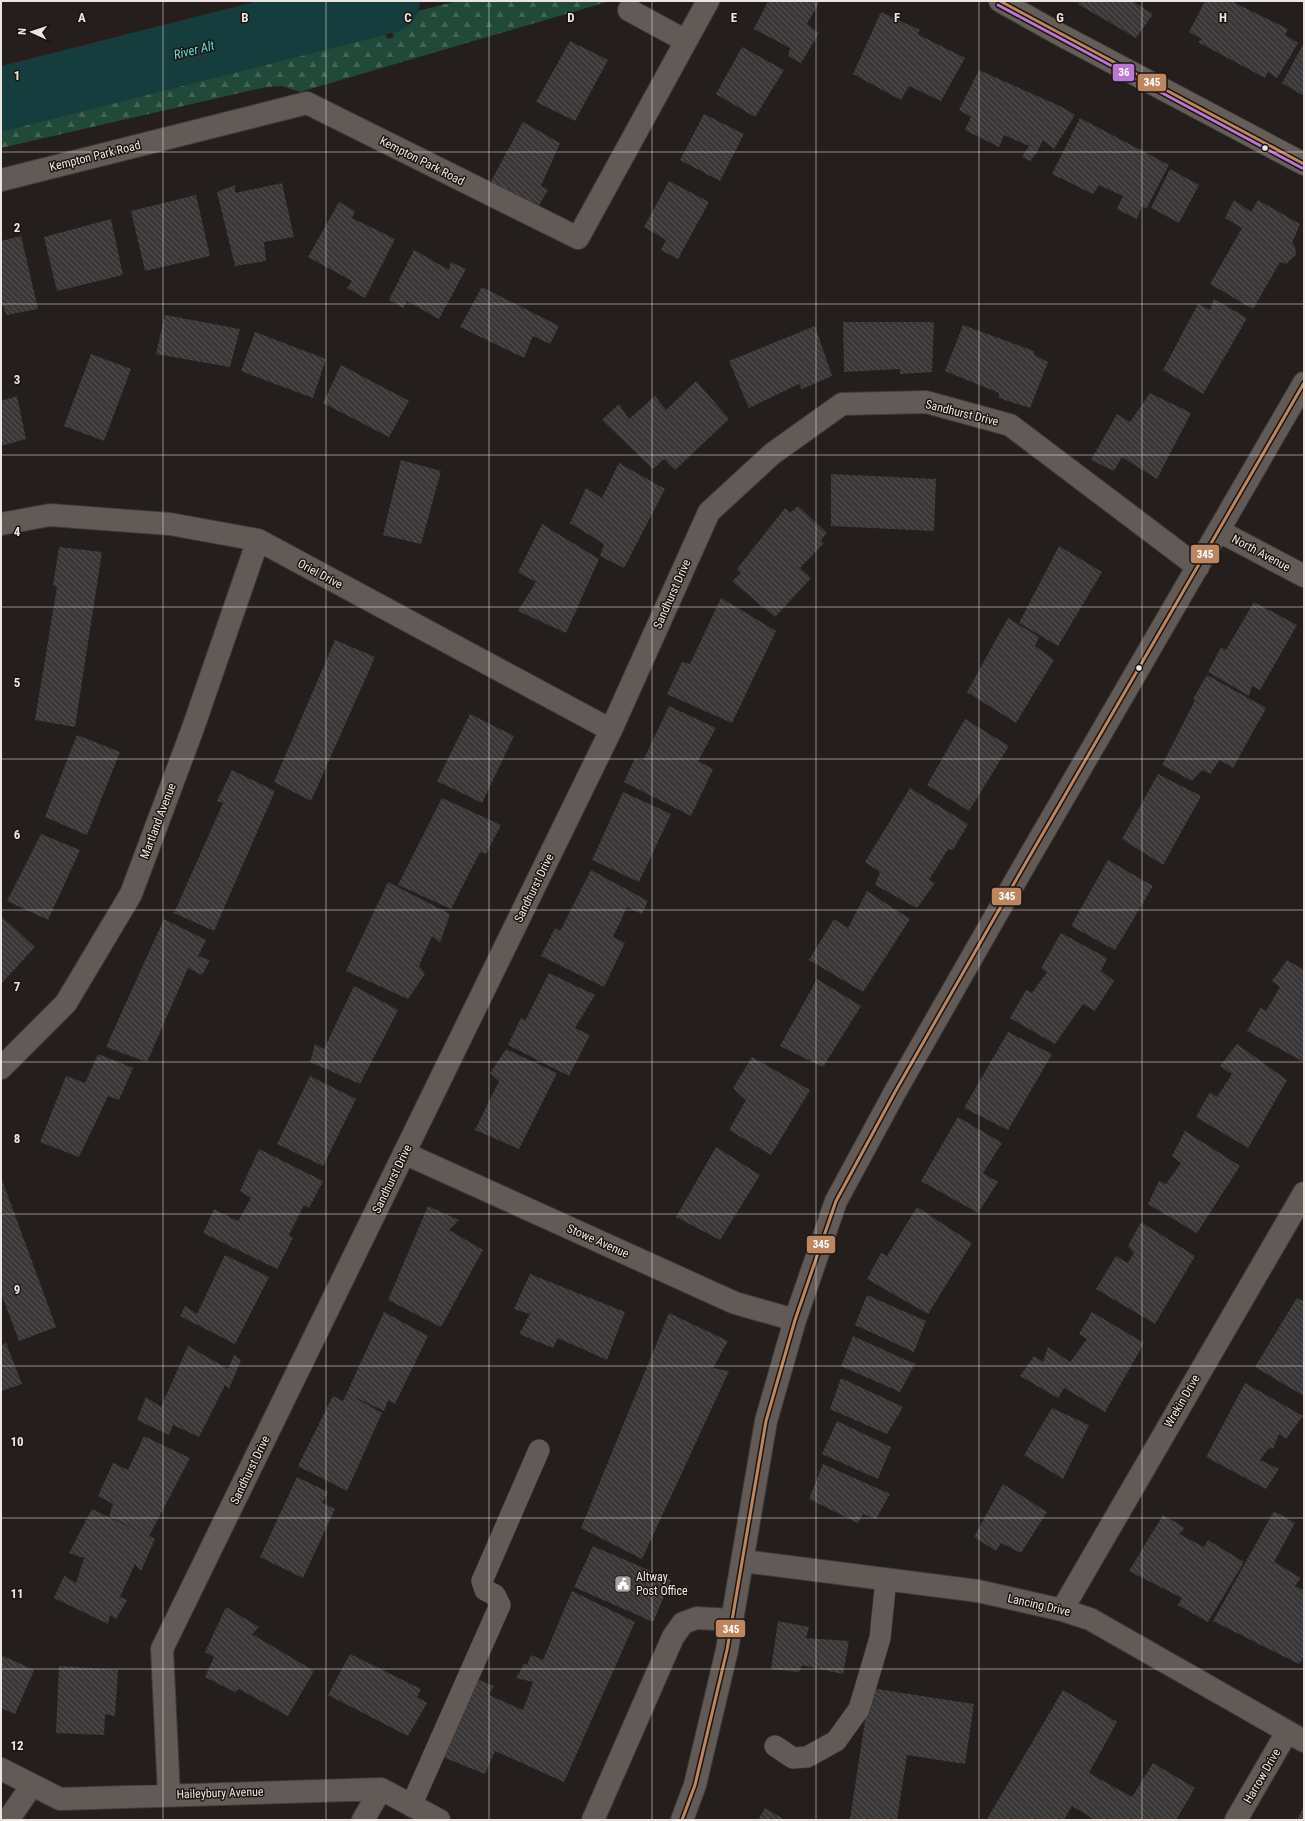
<svg xmlns="http://www.w3.org/2000/svg" width="1305" height="1821" viewBox="0 0 1305 1821" font-family="'Roboto Condensed',sans-serif">
<defs>
<pattern id="forest-firs" width="22" height="20" patternUnits="userSpaceOnUse"><rect width="22" height="20" fill="#214939"/><path d="M5 1l3.5 6h-7zM16 11l3.5 6h-7z" fill="#426355"/></pattern>
<pattern id="building-back-hatch" width="6" height="6" patternUnits="userSpaceOnUse"><rect width="6" height="6" fill="#3a3738"/><path d="M-1 5l2 2M0 0l6 6M5-1l2 2" fill="none" stroke="#575454"/></pattern>
</defs>
<rect width="100%" height="100%" fill="#241e1c"/>
<path fill="url(#forest-firs)" d="M457 1H610L300 92 282 86 266 87 1 148V118L378 22 388 39 394 37 386 19Z"/>
<g fill="none" stroke-linecap="round" stroke-linejoin="round">
<path stroke="#153d3d" stroke-width="64" d="M1 99 388 1"/>
</g>
<path fill="url(#building-back-hatch)" d="M768 1H815L819 3 807 24 819 33 801 63 788 56 790 48 754 29Z
M1080 1H1132L1153 14 1136 38 1078 4Z
M1205 1 1219 2 1220 1H1231L1288 29 1285 35 1298 43 1277 78 1268 72 1265 78 1198 42 1202 39 1189 32Z
M881 12 920 30 917 34 965 58 941 101 909 86 901 100 853 74Z
M570 41 608 60 575 121 536 102Z
M1304 43V96L1282 83Z
M742 47 784 70 755 117 716 94Z
M979 70 1062 107 1075 115 1054 149 1043 140 1036 154 1030 161 1022 157 1029 146 1004 135 999 147 965 130 971 117 959 110Z
M704 114 744 134 720 181 680 160Z
M1080 118 1169 165 1146 209 1142 206 1137 219 1117 209 1123 196 1099 185 1093 194 1052 174Z
M523 122 560 143 541 186 548 190 537 209 490 183Z
M1170 169 1199 185 1179 223 1151 208Z
M669 181 709 202 678 259 661 250 666 240 644 227Z
M282 183 294 237 264 242 266 261 235 266 217 192 235 185V193Z
M196 195 210 256 145 271 131 211Z
M1234 200 1251 212 1258 200 1300 224 1292 243 1295 246 1296 255 1286 264 1280 262 1253 309 1210 284 1242 228 1225 218Z
M339 202 355 211 352 218 395 239 365 298 347 288 352 281 308 257Z
M111 219 123 275 57 291 44 237Z
M21 236 38 309 7 315 2 305H1V241Z
M414 250 449 270 451 262 466 269 439 319 407 301 403 308 389 300Z
M482 287 559 326 550 344 533 336 524 358 460 327Z
M1214 299 1247 318 1203 394 1163 370 1198 304 1210 310Z
M165 315 240 329 230 367 156 354Z
M843 322H934L932 372 900 374V369L844 372Z
M963 325 1034 351V355L1048 362 1030 408 999 398V393L945 371Z
M815 326 832 376 802 389 799 384 749 408 729 361Z
M255 332 326 359 313 398 241 371Z
M91 354 131 369 104 441 64 426Z
M341 365 409 401 389 437 323 403Z
M696 381 729 419 675 470 664 459 653 469 602 420 619 404 629 419 655 396 666 410Z
M1150 393 1191 413 1157 479 1122 457 1114 471 1091 460 1117 414 1130 422Z
M17 396 26 439 1 446V401Z
M401 460 441 471 421 544 383 535Z
M619 463 665 489 624 568 600 556 604 544 570 523 586 488 602 498Z
M831 474 936 479 934 531 831 526Z
M798 506 827 533 821 540 824 543 800 568 811 578 775 617 732 581 741 573 737 569 785 508 790 513Z
M542 524 599 559 566 633 518 611 536 582 518 572Z
M1059 546 1102 572 1058 646 1019 623Z
M59 547 102 552 75 727 35 720 57 587 53 585Z
M721 598 776 631 732 723 667 694 682 662 690 664Z
M1254 602 1297 625 1260 690 1252 686 1249 696 1208 672 1221 647 1226 650Z
M1008 618 1039 637 1035 646 1054 660 1016 723 967 692Z
M335 640 375 657 311 801 274 782Z
M1207 675 1266 708 1233 768 1220 760 1210 774 1202 770 1192 781 1162 765 1195 700 1193 699Z
M669 706 716 728 698 761 713 769 691 816 624 782 635 758 643 761Z
M470 714 514 736 482 803 437 781Z
M965 719 1009 746 969 811 927 785Z
M77 735 120 752 87 835 45 817Z
M232 770 275 791 214 931 174 913 223 803 217 801Z
M1158 774 1201 796 1163 865 1122 839Z
M910 788 968 824 953 850 948 849 929 880 935 883 917 908 875 885 880 872 865 862Z
M623 792 671 814 639 882 592 860Z
M442 798 501 825 486 854 480 852 451 909 398 885Z
M41 834 80 850 48 920 7 901Z
M1108 860 1153 886 1115 950 1071 926Z
M591 870 648 901 642 914 627 907 613 937 625 943 604 987 541 956 555 928 560 931Z
M388 882 450 914 440 943 432 936 419 966 425 974 408 999 346 971Z
M867 891 910 919 863 992 809 960 834 919 848 928Z
M1 916 35 947 1 984Z
M164 919 206 940 198 956 210 960 202 975 188 968 147 1062 106 1047Z
M1061 933 1107 958 1101 971 1114 981 1095 1011 1083 1004 1055 1044 1010 1018 1026 990 1032 993 1047 972 1041 968Z
M1287 960 1304 970V1058L1302 1061 1247 1031 1260 1008 1266 1011 1280 987 1272 981Z
M549 973 595 995 575 1028 590 1035 569 1076 508 1045 521 1018 525 1021Z
M817 979 861 1006 823 1067 780 1046Z
M354 986 398 1010 360 1084 310 1062 315 1044 324 1049Z
M1008 1032 1052 1054 1008 1130 964 1108Z
M1237 1044 1287 1080 1248 1148 1196 1117 1210 1092 1217 1097 1232 1074 1220 1066Z
M506 1049 557 1073 519 1149 475 1130 499 1081 490 1073Z
M98 1054 133 1068 119 1100 108 1096 79 1157 40 1142 66 1076 85 1083Z
M752 1057 810 1090 771 1155 729 1130 746 1100 733 1088Z
M310 1076 356 1099 323 1166 277 1144Z
M958 1117 1002 1143 983 1173 998 1182 978 1213 921 1181Z
M1185 1131 1240 1166 1197 1233 1148 1204 1159 1181 1166 1184 1181 1163 1172 1156Z
M716 1147 760 1175 720 1240 676 1217Z
M259 1149 323 1181 309 1208 304 1205 289 1235 293 1238 277 1269 203 1233 214 1209 238 1221 251 1198 240 1191Z
M1 1177 56 1327 19 1341 1 1293Z
M428 1206 459 1220 449 1230 483 1250 441 1327 388 1300Z
M917 1207 972 1243 928 1314 867 1279 881 1253 887 1256Z
M1141 1222 1195 1256 1155 1324 1096 1289 1116 1256 1128 1263 1134 1253 1128 1246Z
M225 1255 269 1277 235 1344 180 1316 185 1306 197 1314Z
M530 1274 625 1312 607 1360 558 1338 553 1348 519 1334 530 1314 514 1309Z
M867 1295 926 1321 914 1352 855 1325Z
M1297 1298 1304 1302V1396L1255 1367Z
M384 1312 428 1336 395 1404 388 1400 384 1411 352 1396 382 1413 347 1491 298 1466 333 1396 343 1401Z
M1092 1312 1144 1343 1105 1412 1064 1388 1058 1398 1020 1376 1034 1356 1043 1362 1048 1347 1070 1362 1087 1339 1079 1334Z
M669 1313 728 1341 713 1368 729 1371 642 1559 581 1528Z
M853 1336 915 1364 900 1392 841 1366Z
M6 1343 22 1384 1 1391V1345Z
M188 1346 228 1369 234 1355 241 1360 229 1389 225 1385 199 1437 173 1425 169 1435 137 1420 146 1397 161 1407Z
M841 1378 903 1407 887 1434 830 1409Z
M1245 1383 1303 1416 1286 1439 1279 1434 1273 1449 1269 1448 1260 1460 1279 1469 1266 1489 1206 1457Z
M1052 1408 1089 1425 1063 1479 1024 1455Z
M837 1421 891 1447 878 1479 822 1454Z
M144 1436 190 1458 149 1536 155 1539 141 1571 135 1564 120 1597 127 1600 116 1619 110 1615 108 1624 54 1598 64 1576 76 1583 84 1558 69 1553 92 1509 142 1533 109 1516 113 1504 98 1496 113 1463 128 1470Z
M823 1464 890 1494 876 1519 863 1514 858 1523 809 1499Z
M297 1477 328 1492 322 1503 335 1509 303 1578 260 1557Z
M1003 1484 1047 1512 1021 1553 1001 1543 996 1551 974 1537Z
M1274 1511 1295 1523 1274 1562 1301 1578 1295 1586 1304 1591V1656L1299 1664 1213 1621Z
M1163 1515 1185 1528 1179 1534 1204 1547 1208 1540 1244 1562 1208 1622 1178 1605 1182 1598 1129 1571Z
M593 1546 671 1580 653 1622 574 1587Z
M572 1591 635 1622 564 1782 495 1751 485 1774 440 1756 474 1678 494 1686 489 1695 523 1710 533 1682 516 1678 524 1664 527 1665 531 1655 543 1660Z
M226 1607 259 1627 252 1634 314 1671 288 1716 239 1689 235 1692 205 1677 214 1657 205 1652Z
M778 1621 809 1627 806 1638 849 1641 843 1674 802 1665 799 1672 771 1669Z
M350 1654 421 1689 417 1697 427 1703 408 1736 328 1695Z
M1 1655 34 1670 15 1714 1 1708Z
M59 1666 118 1670 115 1716 105 1714 104 1735 56 1733Z
M870 1688 974 1704 965 1764 907 1755 897 1820 850 1819Z
M1063 1690 1117 1722 1089 1773 1132 1797 1153 1763 1195 1788 1176 1820H1095L1072 1806 1064 1820 987 1819Z
M1304 1805V1820H1297Z
M765 1808 785 1820H758Z"/>
<g fill="none" stroke-linecap="round" stroke-linejoin="round">
<defs>
<path id="lane" d="M775 1746 793 1758 807 1757 836 1741 859 1709 880 1638 886 1579
M411 1806 500 1605 495 1595 485 1590 482 1581 539 1450"/>
<path id="street" d="M629 10 686 41
M1 180 307 103 578 238 708 1
M1 524 50 515 170 524 258 540 611 730
M1219 531 1304 576
M1 1068 66 1003 131 894 193 728 258 540
M404 1153 735 1303 795 1320
M743 1561 978 1591 1062 1610 1090 1619 1304 1741
M1062 1610 1304 1193
M1 1769 60 1799 381 1789 439 1820
M169 1795 162 1649 611 730 709 512 772 454 842 404 926 402 1010 425 1198 567
M8 1820 32 1785
M363 1820 381 1789
M593 1820 673 1637 683 1623 697 1618 732 1620
M682 1820 695 1785 727 1650 766 1421 795 1320 836 1201 895 1092 1024 866 1304 383
M1236 1820 1287 1732"/>
<path id="secondary" d="M1000 1 1057 33 1304 164"/>
</defs>
<use href="#lane" stroke="#3f3b39" stroke-width="22"/>
<use href="#street" stroke="#3f3b39" stroke-width="24"/>
<use href="#secondary" stroke="#3f3b39" stroke-width="24"/>
<use href="#lane" stroke="#615a56" stroke-width="21"/>
<use href="#street" stroke="#615a56" stroke-width="22"/>
<use href="#secondary" stroke="#655d58" stroke-width="22"/>
<defs>
<path id="bus-1" d="M1000 1 1304 164
M682 1820 695 1785 727 1650 766 1421 795 1320 836 1201 895 1092 1024 866 1304 383"/>
<path id="bus-2" d="M998 5 1302 168"/>
</defs>
<use href="#bus-1" stroke="#1d140f" stroke-width="6"/>
<use href="#bus-2" stroke="#1d140f" stroke-width="6"/>
<use href="#bus-1" stroke="#bb8660" stroke-width="3"/>
<use href="#bus-2" stroke="#ba77d6" stroke-width="3"/>
</g>
<path fill="none" stroke="#ede5e2" stroke-width="1" stroke-opacity="0.55" d="M163 1V1820M326 1V1820M489 1V1820M652 1V1820M816 1V1820M979 1V1820M1142 1V1820M1 152H1304M1 304H1304M1 455H1304M1 607H1304M1 759H1304M1 910H1304M1 1062H1304M1 1214H1304M1 1366H1304M1 1518H1304M1 1669H1304"/>
<defs>
<symbol id="civic-square" viewBox="-11 -11 22 22"><rect x="-9" y="-9" width="18" height="18" rx="4" fill="#a79f9d" stroke="#1d140f"/><path d="M-.6-6.5H3V-4.5H.6V-3L4-1V1h2V6H-6V1h2V-1L-.6-3ZM-1.2 2.5V6h2.4V2.5Z" fill="#fff"/></symbol>
</defs>
<g fill-rule="evenodd">
<use href="#civic-square" x="613" y="1574" width="20" height="20"/>
</g>
<g fill="#ede5e2" stroke="#1d140f" stroke-width="1.5">
<circle cx="1265" cy="148" r="3.5"/>
<circle cx="1139" cy="668" r="3.5"/>
</g>
<g text-anchor="middle" dominant-baseline="central" stroke-width="3" stroke-linejoin="round" paint-order="stroke">
<g font-size="12" fill="#ede5e2" stroke="#1d140f">
<text transform="translate(95 156) rotate(-14)">Kempton Park Road</text>
<text transform="translate(422 161) rotate(27)">Kempton Park Road</text>
<text transform="translate(962 413) rotate(14)">Sandhurst Drive</text>
<text transform="translate(1261 553) rotate(28)">North Avenue</text>
<text transform="translate(320 574) rotate(28)">Oriel Drive</text>
<text transform="translate(672 594) rotate(-66)">Sandhurst Drive</text>
<text transform="translate(158 821) rotate(-69)">Martland Avenue</text>
<text transform="translate(534 888) rotate(-64)">Sandhurst Drive</text>
<text transform="translate(392 1179) rotate(-64)">Sandhurst Drive</text>
<text transform="translate(598 1241) rotate(24)">Stowe Avenue</text>
<text transform="translate(1182 1401) rotate(-60)">Wrekin Drive</text>
<text transform="translate(250 1470) rotate(-64)">Sandhurst Drive</text>
<text transform="translate(1039 1605) rotate(13)">Lancing Drive</text>
<text transform="translate(1262 1776) rotate(-60)">Harrow Drive</text>
<text transform="translate(220 1793) rotate(-2)">Haileybury Avenue</text>
</g>
<g font-size="12" fill="#ede5e2" stroke="#1d140f" text-anchor="start">
<text x="636" y="1577">Altway<tspan x="636" dy="14">Post Office</tspan></text>
</g>
<g font-size="13" font-style="italic" fill="#63dede" stroke="#1d140f">
<text transform="translate(194 50) rotate(-14)">River Alt</text>
</g>
</g>
<g font-size="13" text-anchor="middle" font-weight="bold" fill="#ede5e2" stroke="#1d140f" stroke-width="3" stroke-linejoin="round" paint-order="stroke">
<text x="82" y="22">A</text>
<text x="245" y="22">B</text>
<text x="408" y="22">C</text>
<text x="571" y="22">D</text>
<text x="734" y="22">E</text>
<text x="897" y="22">F</text>
<text x="1060" y="22">G</text>
<text x="1223" y="22">H</text>
<text x="17" y="80">1</text>
<text x="17" y="232">2</text>
<text x="17" y="384">3</text>
<text x="17" y="536">4</text>
<text x="17" y="687">5</text>
<text x="17" y="839">6</text>
<text x="17" y="991">7</text>
<text x="17" y="1143">8</text>
<text x="17" y="1294">9</text>
<text x="17" y="1446">10</text>
<text x="17" y="1598">11</text>
<text x="17" y="1750">12</text>
</g>
<g stroke="#1d140f" stroke-width="1.5">
<rect x="1112" y="63" width="23" height="19" rx="4" fill="#ba77d6"/>
<rect x="1137" y="73" width="30" height="19" rx="4" fill="#bb8660"/>
<rect x="1190" y="544" width="30" height="20" rx="4" fill="#bb8660"/>
<rect x="991" y="887" width="31" height="19" rx="4" fill="#bb8660"/>
<rect x="806" y="1235" width="30" height="19" rx="4" fill="#bb8660"/>
<rect x="715" y="1619" width="31" height="19" rx="4" fill="#bb8660"/>
</g>
<g font-size="11" text-anchor="middle" font-weight="bold" fill="#fff">
<text x="1124" y="76">36</text>
<text x="1152" y="86">345</text>
<text x="1205" y="558">345</text>
<text x="1007" y="900">345</text>
<text x="821" y="1248">345</text>
<text x="731" y="1633">345</text>
</g>
<rect width="1305" height="1821" fill="none" stroke="#ede5e2" stroke-width="4"/>
<g transform="translate(32 32) rotate(273)" stroke="#1d140f" stroke-width="3" paint-order="stroke">
<path d="M0-3L7 15L0 10L-7 15Z" fill="#ede5e2"/>
<text y="-6" font-size="11" font-weight="bold" text-anchor="middle" fill="#ede5e2">N</text>
</g>
</svg>
